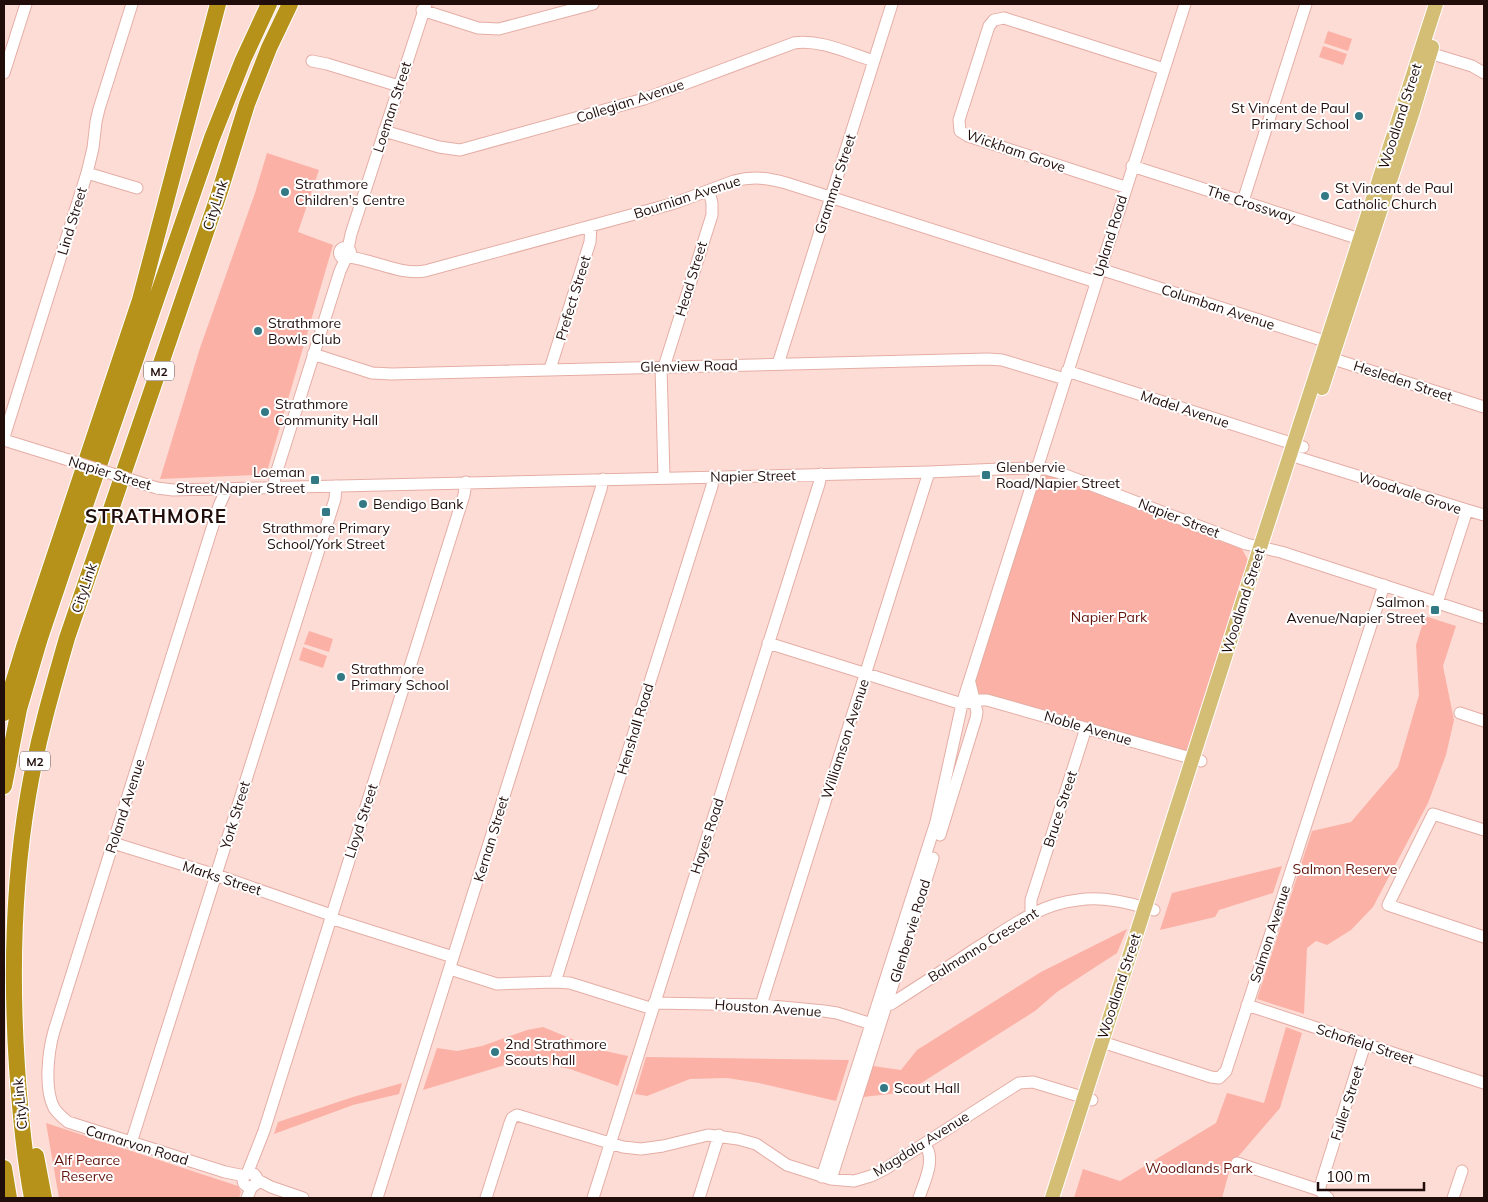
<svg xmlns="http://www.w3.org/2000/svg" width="1488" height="1202" viewBox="0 0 1488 1202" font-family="Mulish,sans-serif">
<rect width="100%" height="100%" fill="#fedcd6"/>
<path fill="#fbb1a5" d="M1328 31 1352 39 1348 51 1324 43Z
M1323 46 1347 54 1343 65 1319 57Z
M267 153 319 170 298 232 333 245 266 475 262 477 258 475 160 479 200 348 255 193Z
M1037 468 1121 503 1242 549 1248 560 1193 758 971 691Z
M1425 616 1456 626 1443 666 1454 720 1446 755 1428 803 1373 907 1351 930 1327 945 1316 941 1307 948 1304 1014 1257 999 1312 831 1351 822 1398 767 1419 695 1416 645Z
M309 631 333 639 329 652 304 644Z
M303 647 327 656 323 668 299 660Z
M1282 866 1273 893 1219 910 1215 917 1160 930 1172 893Z
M1127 929 1117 953 1057 992 1035 1011 907 1092 863 1097 873 1066 901 1070 917 1050 1041 972Z
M543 1027 596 1049 628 1056 618 1086 570 1069 539 1063H512L423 1090 437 1048 457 1051 482 1046 527 1030Z
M1286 1027 1302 1033 1280 1108 1231 1165 1222 1198H1074L1083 1169 1120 1181 1216 1123 1227 1093 1264 1103Z
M646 1057 849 1060 836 1101 759 1083 727 1078 690 1079 647 1096 635 1094Z
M402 1083 399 1094 353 1105 274 1134 278 1122 353 1097Z
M46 1123 238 1186 241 1192 239 1198H59Z"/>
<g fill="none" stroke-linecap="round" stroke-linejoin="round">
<defs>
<path id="minor" d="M422 10 478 28 499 29 593 4
M1423 51 1472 66 1484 73
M312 61 327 64 399 86
M4 73 26 4
M384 131 439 147 460 150 644 99 794 43C820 39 848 53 874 61
M1132 166 1366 241
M87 173 137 188
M1125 187 968 136 960 131 959 120 989 26 994 20 1004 18 1164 69
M1243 201 1306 4
M339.5 253a5.5 5.5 0 1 1 11 0a5.5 5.5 0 1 1-11 0Z
M348 249 351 234 426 4
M348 257C375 260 399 275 425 271L675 203 734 181C753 176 768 178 786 183L1096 282
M1100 269 1334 344
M313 354 372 373 392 374 988 359 1002 360 1065 379
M1324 356 1484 407
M778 364 892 4
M661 367 664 477
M664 367 712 215V203L709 191
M550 369 590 242 591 226
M1067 371 1303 447
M4 437 87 173 93 148 96 122 99 109 132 4
M4 440 62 458
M1290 455 1467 510 1437 603
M274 487 275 477 340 271 346 258
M157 488 173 490 929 472 1026 468 1046 469 1060 473 1246 544 1281 552 1484 618
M227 488 219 506 54 1031C48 1052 44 1089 54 1108 58 1114 63 1118 68 1122L225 1172 245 1176
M1467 510 1484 515
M768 643 962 704 980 700H987L1201 761
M1460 713 1484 721
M1484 830 1433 814 1388 905 1484 937
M940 835 976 718 977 712 970 683
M113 843 216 875 331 915
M1031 914V900L1086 728
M330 918 453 957
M450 969 497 984 555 982 570 983 653 1009
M555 982 712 486 713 477
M654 1003 761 1005 824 1011 837 1013 878 1026
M882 1004 886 1005 891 1004C919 986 947 968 975 949 1008 929 1038 904 1078 900 1104 896 1129 903 1154 910
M761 1005 929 472
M1247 1005 1484 1083
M1102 1042 1211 1077 1219 1078 1226 1071 1384 585
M131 1143 335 499 336 486
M1237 1163 1319 1190 1328 1198
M243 1180a7 7 0 1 1 14 0a7 7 0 1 1-14 0Z
M247 1174 264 1131 464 495 466 482
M822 1177 936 822 962 704 1185 4
M256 1179 271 1187 303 1198
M831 1179 933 858
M1319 1190 1365 1044
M247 1198 252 1186
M377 1198 601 489 603 479
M486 1198 510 1123 512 1118 517 1115 623 1147 641 1149 663 1146 708 1135 738 1139 756 1144 787 1165 831 1179 854 1181 871 1176 885 1169 1019 1083 1033 1082 1092 1100
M593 1198 819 484 821 474
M699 1198 719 1135
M919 1198C924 1182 937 1158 924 1144
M1453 1198 1462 1171"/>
<path id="major" d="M1322 388 1413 111 1432 47
M1052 1198 1256 560 1436 4"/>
<path id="highway" d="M4 713 24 647 140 300 218 4
M4 786 19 709 40 638 68 555 212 138 243 60 269 4
M36 1156 44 1198
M4 1168 9 1198
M32 1198C24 1155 20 1111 17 1067 11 976 13 885 28 796 37 742 52 690 67 638L219 194 247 104 269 48 290 4"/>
</defs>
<use href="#minor" stroke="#e4aea5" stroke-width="13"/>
<use href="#major" stroke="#fff" stroke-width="16"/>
<use href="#highway" stroke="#fff" stroke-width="18"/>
<use href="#minor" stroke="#fff" stroke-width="11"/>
<use href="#major" stroke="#d4be76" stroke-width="14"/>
<use href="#highway" stroke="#b7921a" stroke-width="16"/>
<defs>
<path id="minor-bridge" d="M62 458 157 488"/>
</defs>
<use href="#minor-bridge" stroke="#e4aea5" stroke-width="13" stroke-linecap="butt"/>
<use href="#minor-bridge" stroke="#fff" stroke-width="11"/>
</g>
<g fill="#327985" stroke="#fff" stroke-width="2">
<circle cx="1359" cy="116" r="5"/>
<circle cx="285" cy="192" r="5"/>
<circle cx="1325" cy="196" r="5"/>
<circle cx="258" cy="331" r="5"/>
<circle cx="265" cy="412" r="5"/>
<rect x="981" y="470" width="10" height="10" rx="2.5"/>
<rect x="310" y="475" width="10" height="10" rx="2.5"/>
<circle cx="363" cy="504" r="5"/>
<rect x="321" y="507" width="10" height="10" rx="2.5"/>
<rect x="1430" y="605" width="10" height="10" rx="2.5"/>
<circle cx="341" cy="677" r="5"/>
<circle cx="495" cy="1052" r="5"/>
<circle cx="884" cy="1088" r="5"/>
</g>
<g text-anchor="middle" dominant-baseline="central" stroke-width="4" stroke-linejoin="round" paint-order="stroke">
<g fill="#fff" stroke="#645654" stroke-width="1">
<rect x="144" y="361.5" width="30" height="19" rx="4"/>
<rect x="20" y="751.5" width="30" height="19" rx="4"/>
</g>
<g font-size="12" font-weight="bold" fill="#210e0b">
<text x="159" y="371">M2</text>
<text x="35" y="761">M2</text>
</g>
<g font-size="14" fill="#210e0b" stroke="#fff">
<text transform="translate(630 101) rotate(-18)">Collegian Avenue</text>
<text transform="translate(392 107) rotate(-72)">Loeman Street</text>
<text transform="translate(1400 116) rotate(-72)">Woodland Street</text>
<text transform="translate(1016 151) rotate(19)">Wickham Grove</text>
<text transform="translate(835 184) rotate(-72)">Grammar Street</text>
<text transform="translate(687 197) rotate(-18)">Bournian Avenue</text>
<text transform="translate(1251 204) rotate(18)">The Crossway</text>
<text transform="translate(215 205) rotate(-72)">CityLink</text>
<text transform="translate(72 221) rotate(-73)">Lind Street</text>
<text transform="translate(1110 236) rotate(-73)">Upland Road</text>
<text transform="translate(691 279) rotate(-73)">Head Street</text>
<text transform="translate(573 298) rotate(-73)">Prefect Street</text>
<text transform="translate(1218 307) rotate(18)">Columban Avenue</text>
<text transform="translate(689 366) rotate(-1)">Glenview Road</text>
<text transform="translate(1403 381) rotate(18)">Hesleden Street</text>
<text transform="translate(1185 409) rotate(18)">Madel Avenue</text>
<text transform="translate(110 473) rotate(17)">Napier Street</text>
<text transform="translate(753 476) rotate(-1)">Napier Street</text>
<text transform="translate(1410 493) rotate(18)">Woodvale Grove</text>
<text transform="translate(1179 518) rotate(21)">Napier Street</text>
<text transform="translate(84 588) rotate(-71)">CityLink</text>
<text transform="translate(1243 601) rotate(-72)">Woodland Street</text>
<text transform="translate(1088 728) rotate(16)">Noble Avenue</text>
<text transform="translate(635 729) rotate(-73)">Henshall Road</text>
<text transform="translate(845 739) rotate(-72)">Williamson Avenue</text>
<text transform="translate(125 806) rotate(-72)">Roland Avenue</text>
<text transform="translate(1060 809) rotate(-72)">Bruce Street</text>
<text transform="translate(235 815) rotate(-73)">York Street</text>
<text transform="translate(361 821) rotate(-72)">Lloyd Street</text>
<text transform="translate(707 836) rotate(-72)">Hayes Road</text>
<text transform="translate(491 839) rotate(-73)">Kernan Street</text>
<text transform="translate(222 878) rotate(18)">Marks Street</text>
<text transform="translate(910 931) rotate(-73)">Glenbervie Road</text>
<text transform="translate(1270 934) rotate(-72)">Salmon Avenue</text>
<text transform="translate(983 945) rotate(-32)">Balmanno Crescent</text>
<text transform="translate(1119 986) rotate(-72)">Woodland Street</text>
<text transform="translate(768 1008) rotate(4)">Houston Avenue</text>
<text transform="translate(1365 1044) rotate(18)">Schofield Street</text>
<text transform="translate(1347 1103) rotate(-72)">Fuller Street</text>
<text transform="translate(20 1104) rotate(-95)">CityLink</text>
<text transform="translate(921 1144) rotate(-32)">Magdala Avenue</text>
<text transform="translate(137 1145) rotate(17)">Carnarvon Road</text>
</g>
<g font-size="14" fill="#210e0b" stroke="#fff" text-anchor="start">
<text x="1349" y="108" text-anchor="end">St Vincent de Paul<tspan x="1349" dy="16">Primary School</tspan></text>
<text x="295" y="184">Strathmore<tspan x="295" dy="16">Children's Centre</tspan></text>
<text x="1335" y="188">St Vincent de Paul<tspan x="1335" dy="16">Catholic Church</tspan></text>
<text x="268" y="323">Strathmore<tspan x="268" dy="16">Bowls Club</tspan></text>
<text x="275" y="404">Strathmore<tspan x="275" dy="16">Community Hall</tspan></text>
<text x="996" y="467">Glenbervie<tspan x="996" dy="16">Road/Napier Street</tspan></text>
<text x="305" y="472" text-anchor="end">Loeman<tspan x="305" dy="16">Street/Napier Street</tspan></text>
<text x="373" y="504">Bendigo Bank</text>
<text x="326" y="528" text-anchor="middle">Strathmore Primary<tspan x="326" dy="16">School/York Street</tspan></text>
<text x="1425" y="602" text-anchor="end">Salmon<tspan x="1425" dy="16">Avenue/Napier Street</tspan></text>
<text x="351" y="669">Strathmore<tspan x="351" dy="16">Primary School</tspan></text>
<text x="505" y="1044">2nd Strathmore<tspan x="505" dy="16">Scouts hall</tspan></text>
<text x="894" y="1088">Scout Hall</text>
</g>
<g font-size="14" fill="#62130b" stroke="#fff">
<text x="1109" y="617">Napier Park</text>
<text x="1345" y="869">Salmon Reserve</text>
<text x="87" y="1160">Alf Pearce<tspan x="87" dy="16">Reserve</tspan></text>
<text x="1199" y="1168">Woodlands Park</text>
</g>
<g font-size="19" font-weight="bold" letter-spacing="1" fill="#210e0b" stroke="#fff">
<text x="156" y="516">STRATHMORE</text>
</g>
</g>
<rect width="1488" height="1202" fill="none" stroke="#210e0b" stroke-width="10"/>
<path d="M1318 1182v8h106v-8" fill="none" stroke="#210e0b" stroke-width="2.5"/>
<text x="1326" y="1182" font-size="15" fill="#210e0b" stroke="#ffffff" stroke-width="4" paint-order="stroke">100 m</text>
</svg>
